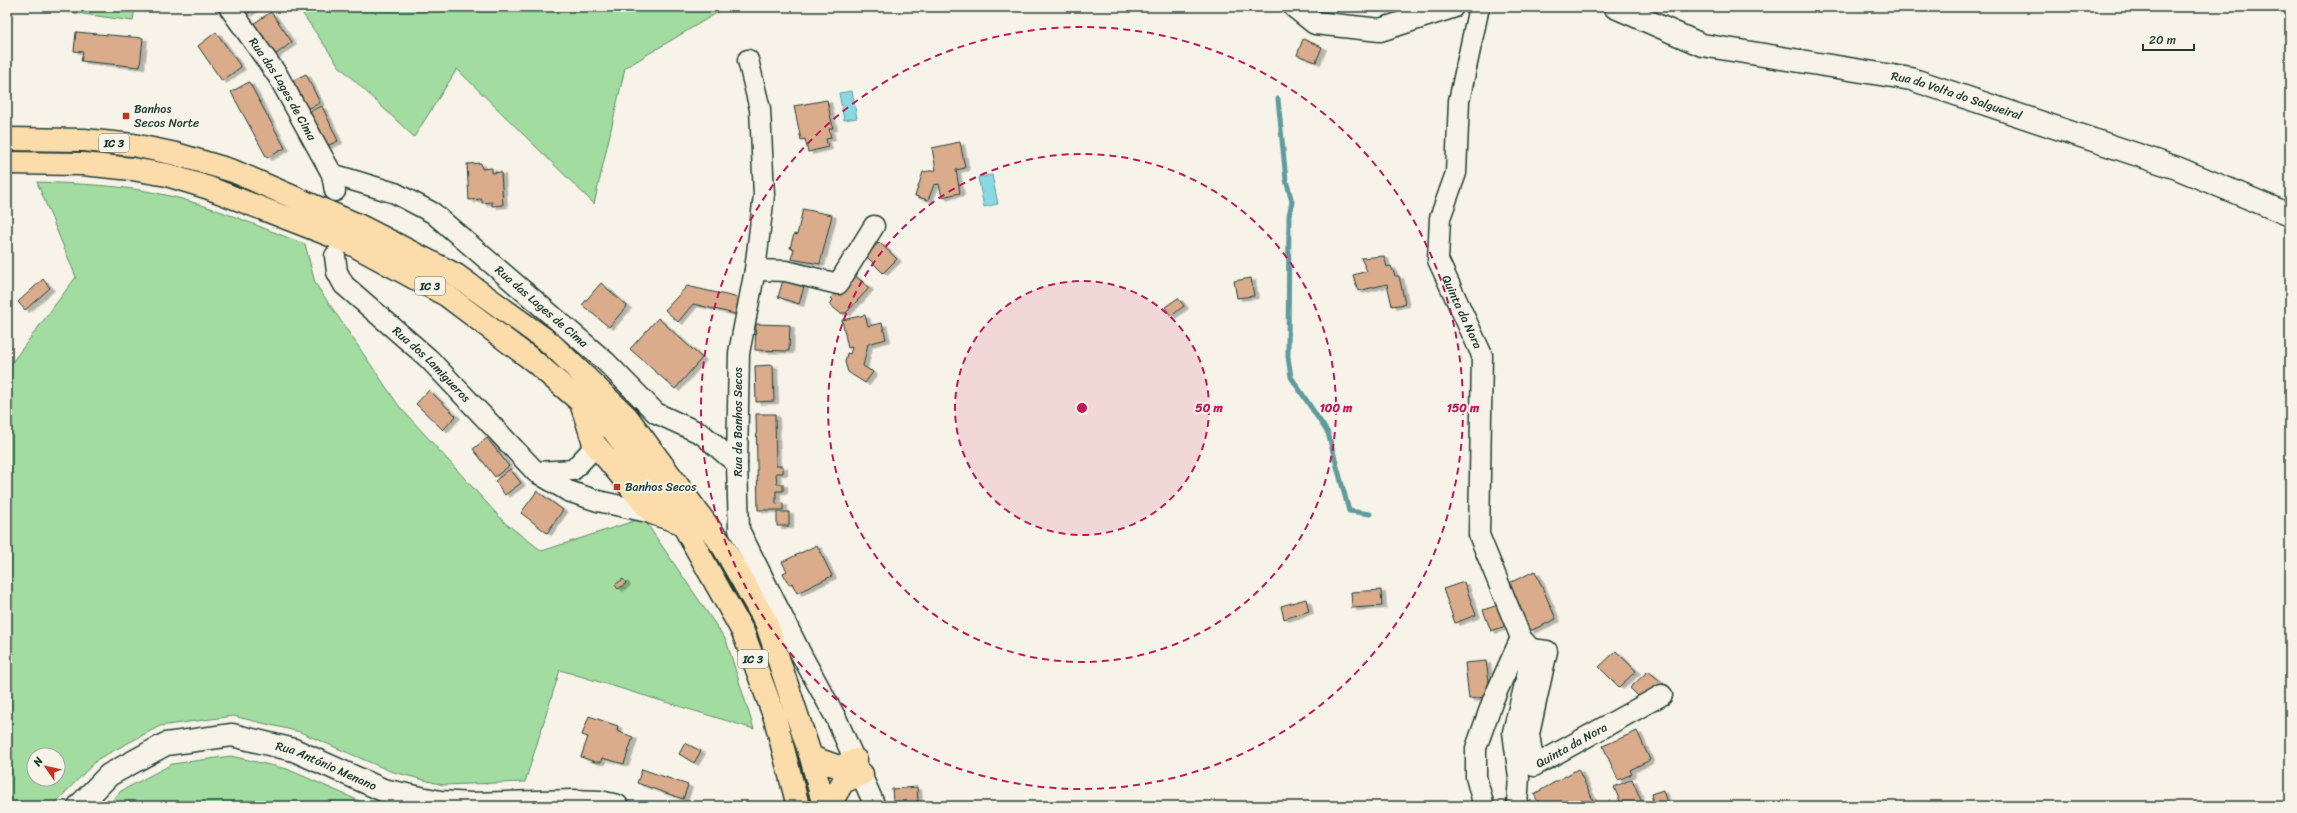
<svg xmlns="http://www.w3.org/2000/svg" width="2297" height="813" viewBox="0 0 2297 813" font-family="Sriracha,sans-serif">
<defs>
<filter id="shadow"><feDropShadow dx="4.5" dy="2.5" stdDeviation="0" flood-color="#0004"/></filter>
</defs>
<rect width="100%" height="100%" fill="#f7f3e8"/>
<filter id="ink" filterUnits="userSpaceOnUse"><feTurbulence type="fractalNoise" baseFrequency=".025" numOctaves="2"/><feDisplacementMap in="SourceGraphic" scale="8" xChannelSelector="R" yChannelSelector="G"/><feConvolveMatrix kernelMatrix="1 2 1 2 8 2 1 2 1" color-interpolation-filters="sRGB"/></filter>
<g filter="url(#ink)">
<path fill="#a2dca1" stroke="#608c6a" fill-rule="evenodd" d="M61 7H135L133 21 61 11Z
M298 7H717L720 11 625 68 594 204 457 69 414 137 339 66Z
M37 182C79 184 121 185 161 194 210 204 258 227 305 244L315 283 399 406 505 523 542 551 643 518 726 640 754 729 560 670 525 782 443 785 390 771 300 732 233 716 160 726 98 759 52 806H7V369L76 277ZM34 755H58V779H34Z
M231 756 287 769 371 806H107L121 791 172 764Z"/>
<path fill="#89d9e3" stroke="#5f9b9d" d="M852 91 857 118 844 120 839 93Z
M992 175 998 204 984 207 978 177Z"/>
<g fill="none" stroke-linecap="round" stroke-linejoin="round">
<path stroke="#5f9b9d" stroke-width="5" d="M1278 99 1286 180 1292 202 1289 215 1288 357 1291 377 1328 433 1349 511 1370 514"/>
</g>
<path fill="#daac8c" stroke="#1f3d34" filter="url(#shadow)" d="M242 7H256L247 14Z
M271 12 292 42 275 55 253 24Z
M76 32 143 38 140 67 81 61 83 52 74 51Z
M216 32 241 67 222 81 198 46Z
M1303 39 1322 47 1316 62 1297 55Z
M306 74 320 103 305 110 291 81Z
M249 82 285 148 267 158 231 92Z
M827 100 833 128 829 129 831 138 826 139 828 147 808 152 805 139 801 140 794 106Z
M322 106 338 141 322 148 306 113Z
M960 142 965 168 956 170 960 193 942 197 939 184 934 185 928 200 915 196 923 172 936 170 932 148Z
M481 163 482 169 492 168V173L501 172 503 205 492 206V202L482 203V199L469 200 467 164Z
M803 209 832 215 820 264 791 259 794 249 790 248 794 234 797 235Z
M879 242 897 259 883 273 866 256Z
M1384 256 1387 267 1391 266 1395 276H1399L1405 304 1392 306 1387 284 1358 291 1353 275 1367 271 1361 258Z
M852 273 869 288 846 313H840L829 304 833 300 831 298Z
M784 277 805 283 799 304 778 297Z
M1251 278 1254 296 1237 298 1234 281Z
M43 279 50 288 25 310 18 302Z
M601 283 627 306 609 327 582 305Z
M687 286 739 298 735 314 693 304 678 322 665 310Z
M1178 298 1184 306 1171 316 1165 307Z
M865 315 868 326 882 323 886 339 868 344 863 366 873 372 865 383 848 372 845 362 847 353 850 354 852 347 848 348 842 320Z
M658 318 702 358 675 389 630 349Z
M756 324 790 325 789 351 755 350Z
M773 365 774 401 756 402 755 366Z
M429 390 456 416 443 430 416 404Z
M756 414H775L776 466H783V473H776L777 484H783V491H776V504L783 503V510H758Z
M487 438 509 466 495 477 473 449Z
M510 469 521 483 505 495 495 481Z
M537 491 563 510 547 533 521 513Z
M777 512H789V526H777Z
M817 545 832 576 797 593 792 583 789 585 783 573 787 571 782 562Z
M1535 571 1556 619 1530 631 1509 583Z
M623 579 626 583 618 589 615 585Z
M1464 582 1476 615 1455 623 1443 589Z
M1381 590 1382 606 1352 608 1351 592Z
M1306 599 1309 611 1284 619 1281 606Z
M1498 605 1506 626 1491 631 1483 610Z
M1616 651 1636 671 1619 687 1599 667Z
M1486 661 1489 681 1485 697 1469 699 1465 663Z
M1648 671 1664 684 1641 699 1630 688Z
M589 716 618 726 617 731 633 737 624 764 602 758 601 762H595L581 757 588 737 582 735Z
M1637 731 1650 760 1630 770 1632 774 1618 780 1603 746Z
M685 743 701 751 694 763 679 754Z
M642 769 688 785 683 799 637 783Z
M1578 769 1595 804 1591 806H1540L1534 794Z
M1632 779 1643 805 1622 806 1614 787Z
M917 787 918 802 893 804 892 789Z
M1663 790 1668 806H1654L1651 794Z"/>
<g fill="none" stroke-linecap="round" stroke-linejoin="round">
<defs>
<g id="street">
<path id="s1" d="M229 7 278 76 332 174 335 191"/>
<path id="s2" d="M1479 7 1459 101 1456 173 1440 218 1438 260 1482 355 1479 535 1521 638 1531 649 1547 651 1529 734 1534 766 1662 695"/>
<path d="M748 60 760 109 764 195 755 270 739 353 737 464 739 530 802 656 836 718 875 806"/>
<path id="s3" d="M332 174 395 193 433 213 606 362 656 413 702 434 737 464"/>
<path id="s4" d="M335 256 337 272 344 285 428 358 536 472 568 491 598 501 652 513"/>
<path d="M755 270 786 271 838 284 874 226"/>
<path d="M536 472 573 470 590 452 594 443"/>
<path d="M1484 806 1476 777V748L1493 700 1521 638"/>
<path d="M1517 806 1519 777 1513 732 1527 676 1531 649"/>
</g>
<g id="secondary">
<path d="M1295 7 1315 23 1380 30 1452 7"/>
<path id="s5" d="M1615 7 1702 45 1911 79 2177 168 2290 215"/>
<path id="s6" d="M79 806 109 775 166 744 232 735 294 750 383 790 440 802 471 804 573 801 600 802 617 806"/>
</g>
<path id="highway" d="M7 139 84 140 133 145 176 154 233 171 358 225 456 275 550 343 627 417 724 548 766 622 811 757 824 806
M7 163 83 164 132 169 167 175 209 188 348 242 446 295 535 362 613 430 682 523 743 632 775 718 798 806
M581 403 594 443 652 513 682 523
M811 757 839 767 856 760
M829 806 843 782 862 774"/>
</defs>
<use href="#street" stroke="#1f3d34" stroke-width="23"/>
<use href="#secondary" stroke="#1f3d34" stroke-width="25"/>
<use href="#highway" stroke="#1f3d34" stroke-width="25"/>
<use href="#street" stroke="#f7f3e8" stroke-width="20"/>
<use href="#secondary" stroke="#f7f3e8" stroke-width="22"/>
<use href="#highway" stroke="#fddcac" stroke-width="22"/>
</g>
</g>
<circle cx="1082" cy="408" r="127" fill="#c2185b" fill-opacity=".12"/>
<g fill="none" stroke="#c2185b" stroke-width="2" stroke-dasharray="7 5">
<circle cx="1082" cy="408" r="127"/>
<circle cx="1082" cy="408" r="254"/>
<circle cx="1082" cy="408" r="381"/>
</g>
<g fill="#c8321e" stroke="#f7f3e8" stroke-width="1.5">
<rect x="122" y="112" width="8" height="8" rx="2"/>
<rect x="613" y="483" width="8" height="8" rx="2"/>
</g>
<g text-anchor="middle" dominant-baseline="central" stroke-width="4" stroke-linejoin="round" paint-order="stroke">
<g fill="#f7f3e8" stroke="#60746a" stroke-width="1">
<rect x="99" y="134" width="30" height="18" rx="3"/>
<rect x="415" y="277" width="30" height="18" rx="3"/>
<rect x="738" y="650" width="30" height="18" rx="3"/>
</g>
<g font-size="11" font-weight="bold" fill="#1f3d34">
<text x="114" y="143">IC 3</text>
<text x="430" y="286">IC 3</text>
<text x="753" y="659">IC 3</text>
</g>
<g font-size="12" fill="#1f3d34" stroke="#f7f3e8">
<text stroke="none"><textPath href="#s1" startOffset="98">Rua das Lages de Cima</textPath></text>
<text stroke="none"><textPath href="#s5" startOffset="355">Rua da Volta do Salgueiral</textPath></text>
<text stroke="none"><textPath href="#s3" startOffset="252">Rua das Lages de Cima</textPath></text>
<text stroke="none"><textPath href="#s2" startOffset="315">Quinta da Nora</textPath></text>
<text stroke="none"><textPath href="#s4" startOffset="149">Rua dos Lamigueros</textPath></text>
<text transform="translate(738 422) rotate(-90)">Rua de Banhos Secos</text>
<text stroke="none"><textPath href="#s2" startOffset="845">Quinta da Nora</textPath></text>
<text stroke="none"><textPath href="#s6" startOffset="274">Rua António Menano</textPath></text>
</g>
<g font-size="12" fill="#1f3d34" stroke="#f7f3e8" text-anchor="start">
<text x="134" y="109">Banhos<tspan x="134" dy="14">Secos Norte</tspan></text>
<text x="625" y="487">Banhos Secos</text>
</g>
</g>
<circle cx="1082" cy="408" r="6" fill="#c2185b" stroke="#f7f3e8" stroke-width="2"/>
<g font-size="12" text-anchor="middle" font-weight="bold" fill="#c2185b" stroke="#f7f3e8" stroke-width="4" stroke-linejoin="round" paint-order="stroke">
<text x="1209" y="412">50 m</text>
<text x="1336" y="412">100 m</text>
<text x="1463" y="412">150 m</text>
</g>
<rect width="2297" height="813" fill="none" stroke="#f7f3e8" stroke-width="24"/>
<rect x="12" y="12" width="2273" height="789" fill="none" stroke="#1f3d34" stroke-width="1.5" filter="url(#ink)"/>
<g transform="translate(46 767) rotate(304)"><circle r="19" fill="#f7f3e8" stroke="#a1aaa0"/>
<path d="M0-3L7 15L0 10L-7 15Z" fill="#c8321e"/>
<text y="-6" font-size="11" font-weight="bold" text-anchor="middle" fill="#1f3d34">N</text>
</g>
<path d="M2143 44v6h51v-6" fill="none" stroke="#1f3d34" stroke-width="2"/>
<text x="2149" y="44" font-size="12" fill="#1f3d34" stroke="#f7f3e8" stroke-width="3" paint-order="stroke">20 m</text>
</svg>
